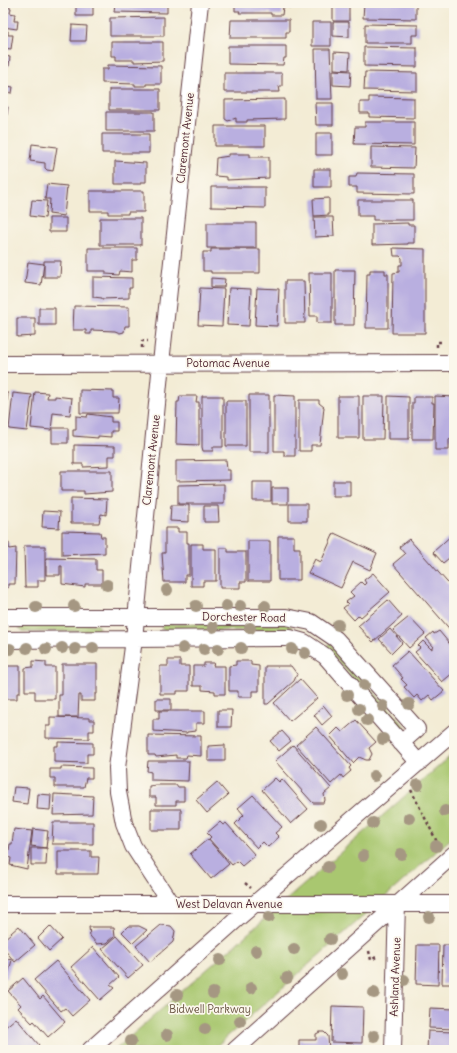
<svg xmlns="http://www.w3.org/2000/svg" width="457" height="1053" viewBox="0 0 457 1053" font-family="Delius,sans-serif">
<rect width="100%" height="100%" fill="#fbf7ec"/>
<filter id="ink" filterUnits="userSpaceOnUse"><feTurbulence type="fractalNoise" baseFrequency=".025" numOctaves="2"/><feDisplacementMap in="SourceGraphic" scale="8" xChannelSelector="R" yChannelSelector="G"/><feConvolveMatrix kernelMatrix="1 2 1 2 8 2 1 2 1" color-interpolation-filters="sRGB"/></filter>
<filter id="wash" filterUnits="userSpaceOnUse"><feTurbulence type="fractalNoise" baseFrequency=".012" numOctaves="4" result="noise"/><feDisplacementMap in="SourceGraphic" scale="16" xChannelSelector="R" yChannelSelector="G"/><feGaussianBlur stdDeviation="0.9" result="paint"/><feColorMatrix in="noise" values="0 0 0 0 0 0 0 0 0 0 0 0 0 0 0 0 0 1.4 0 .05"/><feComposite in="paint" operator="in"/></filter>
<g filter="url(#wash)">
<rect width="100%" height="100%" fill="#f3ecd5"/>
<path fill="#a9c76f" stroke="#7a734d" d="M97 624 99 628 97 631 23 632 19 628 23 625Z
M164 624H289L292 628 291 630 164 631 161 628Z
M330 643 405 727 404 730 398 729 327 649V646Z
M454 753V836L212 1050H115Z"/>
<g id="blocks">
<path fill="#b9afe0" d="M76 3H93V16H76Z
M115 3H167V13L114 12Z
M235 3H292V8L283 7 282 15H271V13H239L240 11H235Z
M333 3H349V21H333Z
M364 3H416V19L363 18Z
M3 7 11 8 10 13 15 14 14 21H18L17 29 3 27Z
M164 17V36H110V18Z
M231 20H289V32H286V38H230Z
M312 22H331V46H312Z
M333 22H349V37L333 36Z
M365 24 418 25V35H412V43H365Z
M72 25 87 26 86 41H71Z
M3 30 8 31V35H13L11 49 3 48Z
M112 42H163V61L134 62V60H116V56H112Z
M228 46H286V58H284L283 65 228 64Z
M364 47 417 48V67L364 66Z
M315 49H330L332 99H316Z
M3 51H6L5 56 10 57 9 66H4V70Z
M334 52 350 53 349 70 334 69Z
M108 65 161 66V84H146V86H135V84L102 83V69H108Z
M333 70 351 71 350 86 333 85Z
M365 72 417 73V91L364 90Z
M224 73H282V86H279L280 92H224Z
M3 78H7V86L13 87 12 93 3 92Z
M109 89H160V110H109Z
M369 97 414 98V118L369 117V113H360V102H369Z
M3 99 5 100V107H8L7 115 3 114Z
M285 99V119L247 120V122H236V118L228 121 225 119V100Z
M315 103H333V125H316Z
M106 112H154V131H106Z
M365 122H414V145L354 144 355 127H365Z
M215 126H265V146H215Z
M316 133H332V155H316Z
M102 134H149V153H102Z
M32 144 57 147 53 171 47 170 45 168V163L30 161Z
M371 147 415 148 414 168 371 167Z
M229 154H250V157H269V178L227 180V177L215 176 216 158 229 156Z
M115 161 146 163V182H141V184H115Z
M314 169H331V187H314Z
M357 173 414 174V194L357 193V187H349V177H356Z
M47 184 67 186 64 216 49 214 50 199H45Z
M211 187H265V208L211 207Z
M90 191H144V212H128V214H108V211H90Z
M329 198V215L314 216 313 199Z
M32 200 47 201 45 218 30 216Z
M358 200H413V220H373V216H358Z
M314 217H333L334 236 315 237Z
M49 218H66V232H49Z
M100 218H141V245H100Z
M207 223H256V248H207Z
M408 223V225H414V243H408V244L372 245V224Z
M88 248H137V260H132V272L120 271 119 275 106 274V271H88Z
M393 248 425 249V333H392L393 273 399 272V265H402V258L400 256H394Z
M211 249H260V273H211V271H203V252H211Z
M44 261H61L60 277H44Z
M28 262 44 264 41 285 25 283Z
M335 270H355L354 325H335Z
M370 270H385V274H388V328H366L367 274H370Z
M309 273H332V323H317V316H310Z
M93 277 132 278V288H129V298L102 299V298L93 297Z
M211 278 225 279 224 287H211Z
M285 281H304L305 323H285Z
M200 288 224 289 222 326 198 325Z
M229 288 251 289 249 326 227 325Z
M257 288 279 289 277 326 255 325Z
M74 306 129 307V326H125L124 332 120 333 115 331 91 330V334H86V330H73Z
M39 308H55V325H39Z
M17 318H35V336L17 337Z
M80 390 113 391V398H119L118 413H80Z
M35 392 48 393 47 398H55V396L72 398 70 415 53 413 51 430 31 428Z
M3 393H8L4 425H3Z
M13 393 32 395 27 431 9 429Z
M249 395H269V452H249Z
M274 395 295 396V456H284V451H274Z
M180 396H197L196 402H199V445L176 444 177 402H179Z
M202 396H223V447H213V451H203L202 447Z
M338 396H359V438H338Z
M363 396H384L383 439H363Z
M388 396 409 397V439H388Z
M435 396 454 397V440L449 439V450H435Z
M414 397H432V403H434L433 439H412V403H414Z
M299 400H319V403L324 407 320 445H311V451H299Z
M226 401H246V446H226Z
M88 414 111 417V422H117V431H111V437L98 436V438L73 436V430H76V416L87 417Z
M52 428H68V443H52Z
M74 445 115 446V456H109V466L83 467V464H74Z
M226 460 227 470H230V480L176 481V461Z
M61 471H112V492L84 494V491H61Z
M333 481H350V496H333Z
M253 482H271V501H253Z
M224 484V504H178V485Z
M272 488H288V504H272Z
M71 498 107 499 106 515 101 514 99 523H71Z
M289 504H307V521H289Z
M171 505H189V522L170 521Z
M204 506H218L219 522H204Z
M43 511 60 512 59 528 42 527Z
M165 528H178V532H187V543H189V575H185V582H164L162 553H165Z
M62 531 100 532 101 537H105V553L62 555Z
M334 533 377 553 370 570 353 562 341 588 308 573 315 559 321 562Z
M454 533V554L443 563 433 552Z
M278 536H294V548H300V580H278Z
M409 539 454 590V634L393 564 405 554 399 547Z
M248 541H270V581H248Z
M3 543H9V549L16 548 15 584H8V588H3Z
M191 544H203V549H216V581H203V586H191Z
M24 546H45V580H38V587H25Z
M220 548H228V552H246V582H240V588H220Z
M46 558 96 559V570H102V584H85V587L62 584V566H60V575H46Z
M373 573 390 592 361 617 359 615 354 620 343 608 348 604 346 602 354 596 350 592 361 582 364 585 366 583 364 580Z
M388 600 402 616 373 642 358 626Z
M409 617 425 634 409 648 393 630Z
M390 629 402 643 392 653 379 639Z
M439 631 454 649V672L442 682 415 652 420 648 418 646 423 641 431 649 434 647 426 638 433 632 434 634Z
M408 651 444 691 433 700 429 695 422 701 417 695 414 698 404 687 407 685 401 679 403 678 392 665Z
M168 660H180V666H189V691H177V694H160V666H168Z
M33 661 46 662V667H55V699H35V691H25V668L33 667Z
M236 661H251V665L259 666V691H252V697H238V691H229V666L236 665Z
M204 663H214L213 666H225V694H215V691L202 690V686H193V666H204Z
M62 664H97V694H95V701H81V695H79L78 717H59V695H62Z
M3 666H20V693H17V699H3Z
M265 666H291L297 674 294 681 268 704H265Z
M300 679 317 698 290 721 274 703Z
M156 699H171V710H156Z
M324 706 332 716 322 725 314 715Z
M218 710H232L231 727H218Z
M159 711H205V723H196V731L187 732V733L153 731V719H159Z
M50 717 89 718V720H94V731H89V739L46 738V726H50Z
M356 720 376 742 369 748 372 754 369 760H366L359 757 353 763 330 736 338 728 342 732Z
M316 727 351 766 349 768 351 771 343 778 341 775 331 784 296 745Z
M282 731 291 741 279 751 270 741Z
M148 735 201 736V756L187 755 186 758H176V755L156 757 155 755H148Z
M58 742 93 743V754H87V763L54 762V746H58Z
M225 745V761H208V746Z
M293 745 331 788 324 794 325 800 324 803H313L275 761Z
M148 761H189L188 781 151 780V772L147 771Z
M61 767 92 768V778H86L84 787H55V778H50V769H61Z
M275 778 279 782 282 779 308 809 291 824 262 790Z
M217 782 228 795 207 813 196 800Z
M156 785H177V787H184V801H176V805H156V797H149V786Z
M14 787 29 788 27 804 12 802Z
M38 794 51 795 50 810 37 809Z
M54 794 93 796 92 814 53 815Z
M253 795 282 827 275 833 279 837 268 847 263 842 257 848 235 824 244 815 238 808Z
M151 809H181V830H151Z
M53 822H93V844H52Z
M220 822 223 825 226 823 255 855 242 866 237 861 232 865 209 839 211 837 207 833Z
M14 829 32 831 27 869 10 865 11 858 8 857 10 844H12Z
M33 829 48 831 46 848 31 846Z
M208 839 229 864 211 879 190 854Z
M31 848H47L46 865H31Z
M58 851H91V857H99L98 874H58Z
M161 925 171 926 175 931 173 942 150 962 136 946Z
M19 926 35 945 15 962 3 948V940Z
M50 926 62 939 49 951 38 938Z
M128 926H139L147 930 133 943 122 932Z
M89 927H114L115 936 107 943 97 944 90 936Z
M117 936 143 965 128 978 102 949Z
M417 945H439L438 985 416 984Z
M443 945H454V984H442Z
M93 947 119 977 110 985 114 988 100 1000 71 967Z
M3 958 12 960 7 978 3 977Z
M56 961 90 1000 72 1016 65 1008 61 1011 34 980Z
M23 978 40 999 43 996 65 1022 48 1037 34 1021 32 1023 18 1008 21 1005 8 991Z
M332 1006 363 1007 362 1043 331 1042Z
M430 1008 454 1009V1029L429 1028Z
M16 1018 39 1045 33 1050H7L3 1046V1029Z
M428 1031 454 1032V1050H427Z
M320 1032H324L328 1036 329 1050H299V1040H316V1034Z"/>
</g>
</g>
<g filter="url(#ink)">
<use href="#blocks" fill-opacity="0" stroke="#633e44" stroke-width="1"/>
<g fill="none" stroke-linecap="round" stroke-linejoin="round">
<defs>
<path id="minor" d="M3 364 454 363
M3 617H286L311 622 336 639 417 729 401 743
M3 640 277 638H290L304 642 325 656 419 763
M3 904H454
M171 904 133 846 124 823 118 792 117 768 134 639 161 363 200 3
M90 1050 237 919 454 732
M235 1050 454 854
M393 1050 397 904"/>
</defs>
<use href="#minor" stroke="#633e44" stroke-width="18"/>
<path stroke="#633e44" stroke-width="2.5" stroke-dasharray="3 3" stroke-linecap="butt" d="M437 347V342H444
M142 348V341H148
M411 790 439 846
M245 883 251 888
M369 951 371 960 378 956"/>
<use href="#minor" stroke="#fff" stroke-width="16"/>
</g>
<g fill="#a59782">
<circle cx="107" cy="585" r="6"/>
<circle cx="167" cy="590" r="6"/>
<circle cx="74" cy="606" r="6"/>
<circle cx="196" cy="606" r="6"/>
<circle cx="226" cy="606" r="6"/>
<circle cx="240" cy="606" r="6"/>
<circle cx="265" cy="606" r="6"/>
<circle cx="36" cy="607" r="6"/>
<circle cx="338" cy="625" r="6"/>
<circle cx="213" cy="627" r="6"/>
<circle cx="250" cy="628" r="6"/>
<circle cx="27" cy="648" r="6"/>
<circle cx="62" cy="648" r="6"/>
<circle cx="93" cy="648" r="6"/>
<circle cx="183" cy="648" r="6"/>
<circle cx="241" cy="648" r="6"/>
<circle cx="10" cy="649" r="6"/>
<circle cx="46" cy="649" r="6"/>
<circle cx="75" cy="649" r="6"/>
<circle cx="204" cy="649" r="6"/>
<circle cx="218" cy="649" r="6"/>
<circle cx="292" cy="649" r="6"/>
<circle cx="305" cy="653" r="6"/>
<circle cx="364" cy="685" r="6"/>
<circle cx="347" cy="695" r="6"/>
<circle cx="409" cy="704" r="6"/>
<circle cx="383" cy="706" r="6"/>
<circle cx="359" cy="709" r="6"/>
<circle cx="367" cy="720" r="6"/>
<circle cx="383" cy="739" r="6"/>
<circle cx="374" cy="776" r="6"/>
<circle cx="418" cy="785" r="6"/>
<circle cx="445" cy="811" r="6"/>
<circle cx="409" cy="818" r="6"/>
<circle cx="373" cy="823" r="6"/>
<circle cx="321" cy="824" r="6"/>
<circle cx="436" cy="846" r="6"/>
<circle cx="401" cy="854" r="6"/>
<circle cx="363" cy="856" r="6"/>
<circle cx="328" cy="867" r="6"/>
<circle cx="269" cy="917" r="6"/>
<circle cx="429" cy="917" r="6"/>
<circle cx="330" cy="939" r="6"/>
<circle cx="294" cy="949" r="6"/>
<circle cx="256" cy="951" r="6"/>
<circle cx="220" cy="960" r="6"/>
<circle cx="342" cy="974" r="6"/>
<circle cx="287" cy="978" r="6"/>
<circle cx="404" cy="980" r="6"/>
<circle cx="251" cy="988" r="6"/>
<circle cx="213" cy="993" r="6"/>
<circle cx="374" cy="993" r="6"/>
<circle cx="177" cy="995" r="6"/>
<circle cx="240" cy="1021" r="6"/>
<circle cx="205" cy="1029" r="6"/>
<circle cx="167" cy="1035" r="6"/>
<circle cx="374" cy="1036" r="6"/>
<circle cx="131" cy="1041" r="6"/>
</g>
</g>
<g text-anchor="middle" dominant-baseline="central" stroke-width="3.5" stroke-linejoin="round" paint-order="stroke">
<g font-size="11" fill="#4a1f2b" stroke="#fbf7ec">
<text transform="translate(185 138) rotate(-84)">Claremont Avenue</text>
<text x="228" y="363">Potomac Avenue</text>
<text transform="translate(151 460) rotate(-84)">Claremont Avenue</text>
<text transform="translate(244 617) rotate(1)">Dorchester Road</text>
<text x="229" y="904">West Delavan Avenue</text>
<text transform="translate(395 977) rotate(-88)">Ashland Avenue</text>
</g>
<g font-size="11" fill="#66513f" stroke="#fbf7ec">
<text x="210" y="1009">Bidwell Parkway</text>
</g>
</g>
<rect width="457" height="1053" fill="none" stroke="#fbf7ec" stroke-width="16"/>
</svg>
